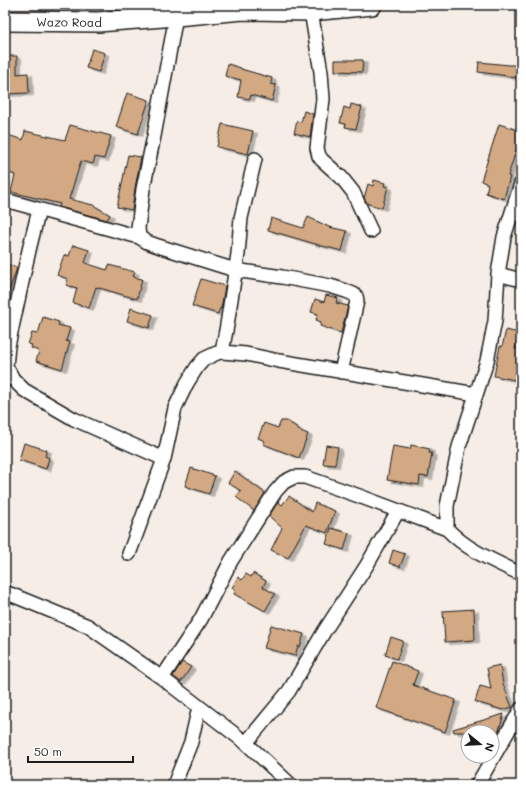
<svg xmlns="http://www.w3.org/2000/svg" width="526" height="790" viewBox="0 0 526 790" font-family="Mali,sans-serif">
<defs>
<filter id="shadow"><feDropShadow dx="4.5" dy="2.5" stdDeviation="0" flood-color="#0004"/></filter>
</defs>
<rect width="100%" height="100%" fill="#f6eee6"/>
<filter id="ink" filterUnits="userSpaceOnUse"><feTurbulence type="fractalNoise" baseFrequency=".025" numOctaves="2"/><feDisplacementMap in="SourceGraphic" scale="8" xChannelSelector="R" yChannelSelector="G"/><feConvolveMatrix kernelMatrix="1 2 1 2 8 2 1 2 1" color-interpolation-filters="sRGB"/></filter>
<g filter="url(#ink)">
<path fill="#d3a984" stroke="#1c1c1c" filter="url(#shadow)" d="M92 49 105 53 99 72 86 68Z
M5 56H17V74L28 73 29 93 5 94Z
M335 60H363L362 72 335 71Z
M479 62 509 65H521V78L508 77V76L478 72Z
M228 64 241 68V69L272 78 271 84 276 85 272 101 251 95 250 99 238 97 241 80 225 76Z
M127 93 149 100 138 134 116 127Z
M351 104 362 107 356 129 345 127 346 124 340 123 344 107 350 109Z
M304 111 313 114 310 137 294 133 297 121 301 122Z
M222 124 253 131 248 154 217 147Z
M499 124 521 131V135L508 176 510 177 504 199 486 193 488 184 481 181Z
M70 125 111 136 104 159 95 157 93 164 81 161 69 199 93 205 110 215 107 220 59 207 60 204 11 192 15 175 5 171V134L23 140 25 131 65 140Z
M128 155 141 157 135 188 132 210 117 207Z
M374 180 385 183 384 186 388 187 382 208 368 204 364 198 368 184 373 186Z
M308 217 329 227 347 231 342 251 322 246 268 230 271 218 303 228Z
M73 245 89 250 85 263 107 270 109 265 135 272 133 277 142 279 137 299 96 287 89 308 73 303 77 288 66 285 68 279 57 275 64 255 69 256Z
M5 263 17 268 7 297H5Z
M201 279 225 286 221 309 220 308 218 314 192 306Z
M326 295 338 298 336 303 348 306 341 333 320 326 321 322 316 320 318 314 311 312 315 299 324 302Z
M131 308 153 315 149 328 127 321Z
M43 317 59 322 58 325 70 328 66 341 70 342 62 369 36 361 39 351 31 348 32 345 28 344 32 333 38 334Z
M506 330 519 333 515 349 521 350 517 365 521 366V378L516 377 515 380 494 376 500 346 502 347Z
M281 421H287L298 428V430L308 434 299 458 263 444 265 441 258 438 264 423 278 428Z
M24 443 47 450 45 456 49 458 46 469 19 460Z
M326 445 338 447 335 465 323 464Z
M411 445 430 449 429 453H432L428 477 420 476 419 485 387 480 393 446 410 449Z
M191 468 215 476 209 494 185 486Z
M235 471 265 493 254 511 236 497 241 491 228 483Z
M289 496 312 512 315 503 335 511 327 533 306 525 288 558 271 550 282 528 269 516 278 502 282 505Z
M331 528 349 533 344 550 326 544Z
M393 550 405 554 400 567 389 563Z
M253 573 266 581 263 587 275 594 265 611 234 594 236 590 232 588 238 577 242 580 246 574 251 577Z
M474 609 475 640 445 642 443 611Z
M271 625 304 634 300 647 298 646 295 656 264 648Z
M391 637 403 641 397 659 385 655Z
M392 661 418 671 413 685 456 700 445 732 376 708Z
M182 662 191 667 181 682 173 676Z
M500 665 503 684 512 707 503 710 475 702 480 686 491 689 487 668Z
M504 714 499 730 496 736 492 735V732H454L453 729Z"/>
<g fill="none" stroke-linecap="round" stroke-linejoin="round">
<defs>
<path id="minor" d="M311 11 321 72 323 99 317 148 319 156 322 160 341 177 353 192 371 231
M176 16 154 136 143 189 138 228 139 237 147 242 158 246 235 270 282 277 330 286 346 291 353 294 356 296 357 301 341 372
M521 184 504 237 498 274 495 321 487 361 459 447 447 506V529C468 551 494 561 521 574
M5 200 139 237
M39 210 30 246 25 268 8 346 6 366 13 379 24 390 74 419 164 459
M498 274 521 280
M222 352 227 325 238 254 241 218 255 159
M129 554 164 459 175 408 187 383 197 367 204 359 217 353 222 352 246 354 279 361 476 394
M5 592 88 626 162 678 246 743 291 785
M162 678 201 619 231 561 275 492 284 482 294 477H305L359 496 447 529
M246 743 289 691 325 630 367 565 398 511
M174 785 191 742 199 707
M477 785 521 709"/>
<g id="secondary">
<path id="s1" d="M5 21 98 22 176 16 243 10 311 11 372 5"/>
</g>
</defs>
<use href="#minor" stroke="#1c1c1c" stroke-width="16"/>
<use href="#secondary" stroke="#1c1c1c" stroke-width="22"/>
<use href="#minor" stroke="#fff" stroke-width="13"/>
<use href="#secondary" stroke="#fff" stroke-width="19"/>
</g>
</g>
<g text-anchor="middle" dominant-baseline="central" stroke-width="3" stroke-linejoin="round" paint-order="stroke">
<g font-size="12" fill="#1c1c1c" stroke="#fff">
<text stroke="none"><textPath href="#s1" startOffset="64">Wazo Road</textPath></text>
</g>
</g>
<rect width="526" height="790" fill="none" stroke="#fff" stroke-width="20"/>
<rect x="10" y="10" width="506" height="770" fill="none" stroke="#1c1c1c" stroke-width="1.5" filter="url(#ink)"/>
<g transform="translate(480 744) rotate(108)"><circle r="19" fill="#ffffff" stroke="#a4a4a4"/>
<path d="M0-3L7 15L0 10L-7 15Z" fill="#1c1c1c"/>
<text y="-6" font-size="11" font-weight="bold" text-anchor="middle" fill="#1c1c1c">N</text>
</g>
<path d="M28 756v6h105v-6" fill="none" stroke="#1c1c1c" stroke-width="2"/>
<text x="34" y="756" font-size="12" fill="#1c1c1c" stroke="#ffffff" stroke-width="3" paint-order="stroke">50 m</text>
</svg>
